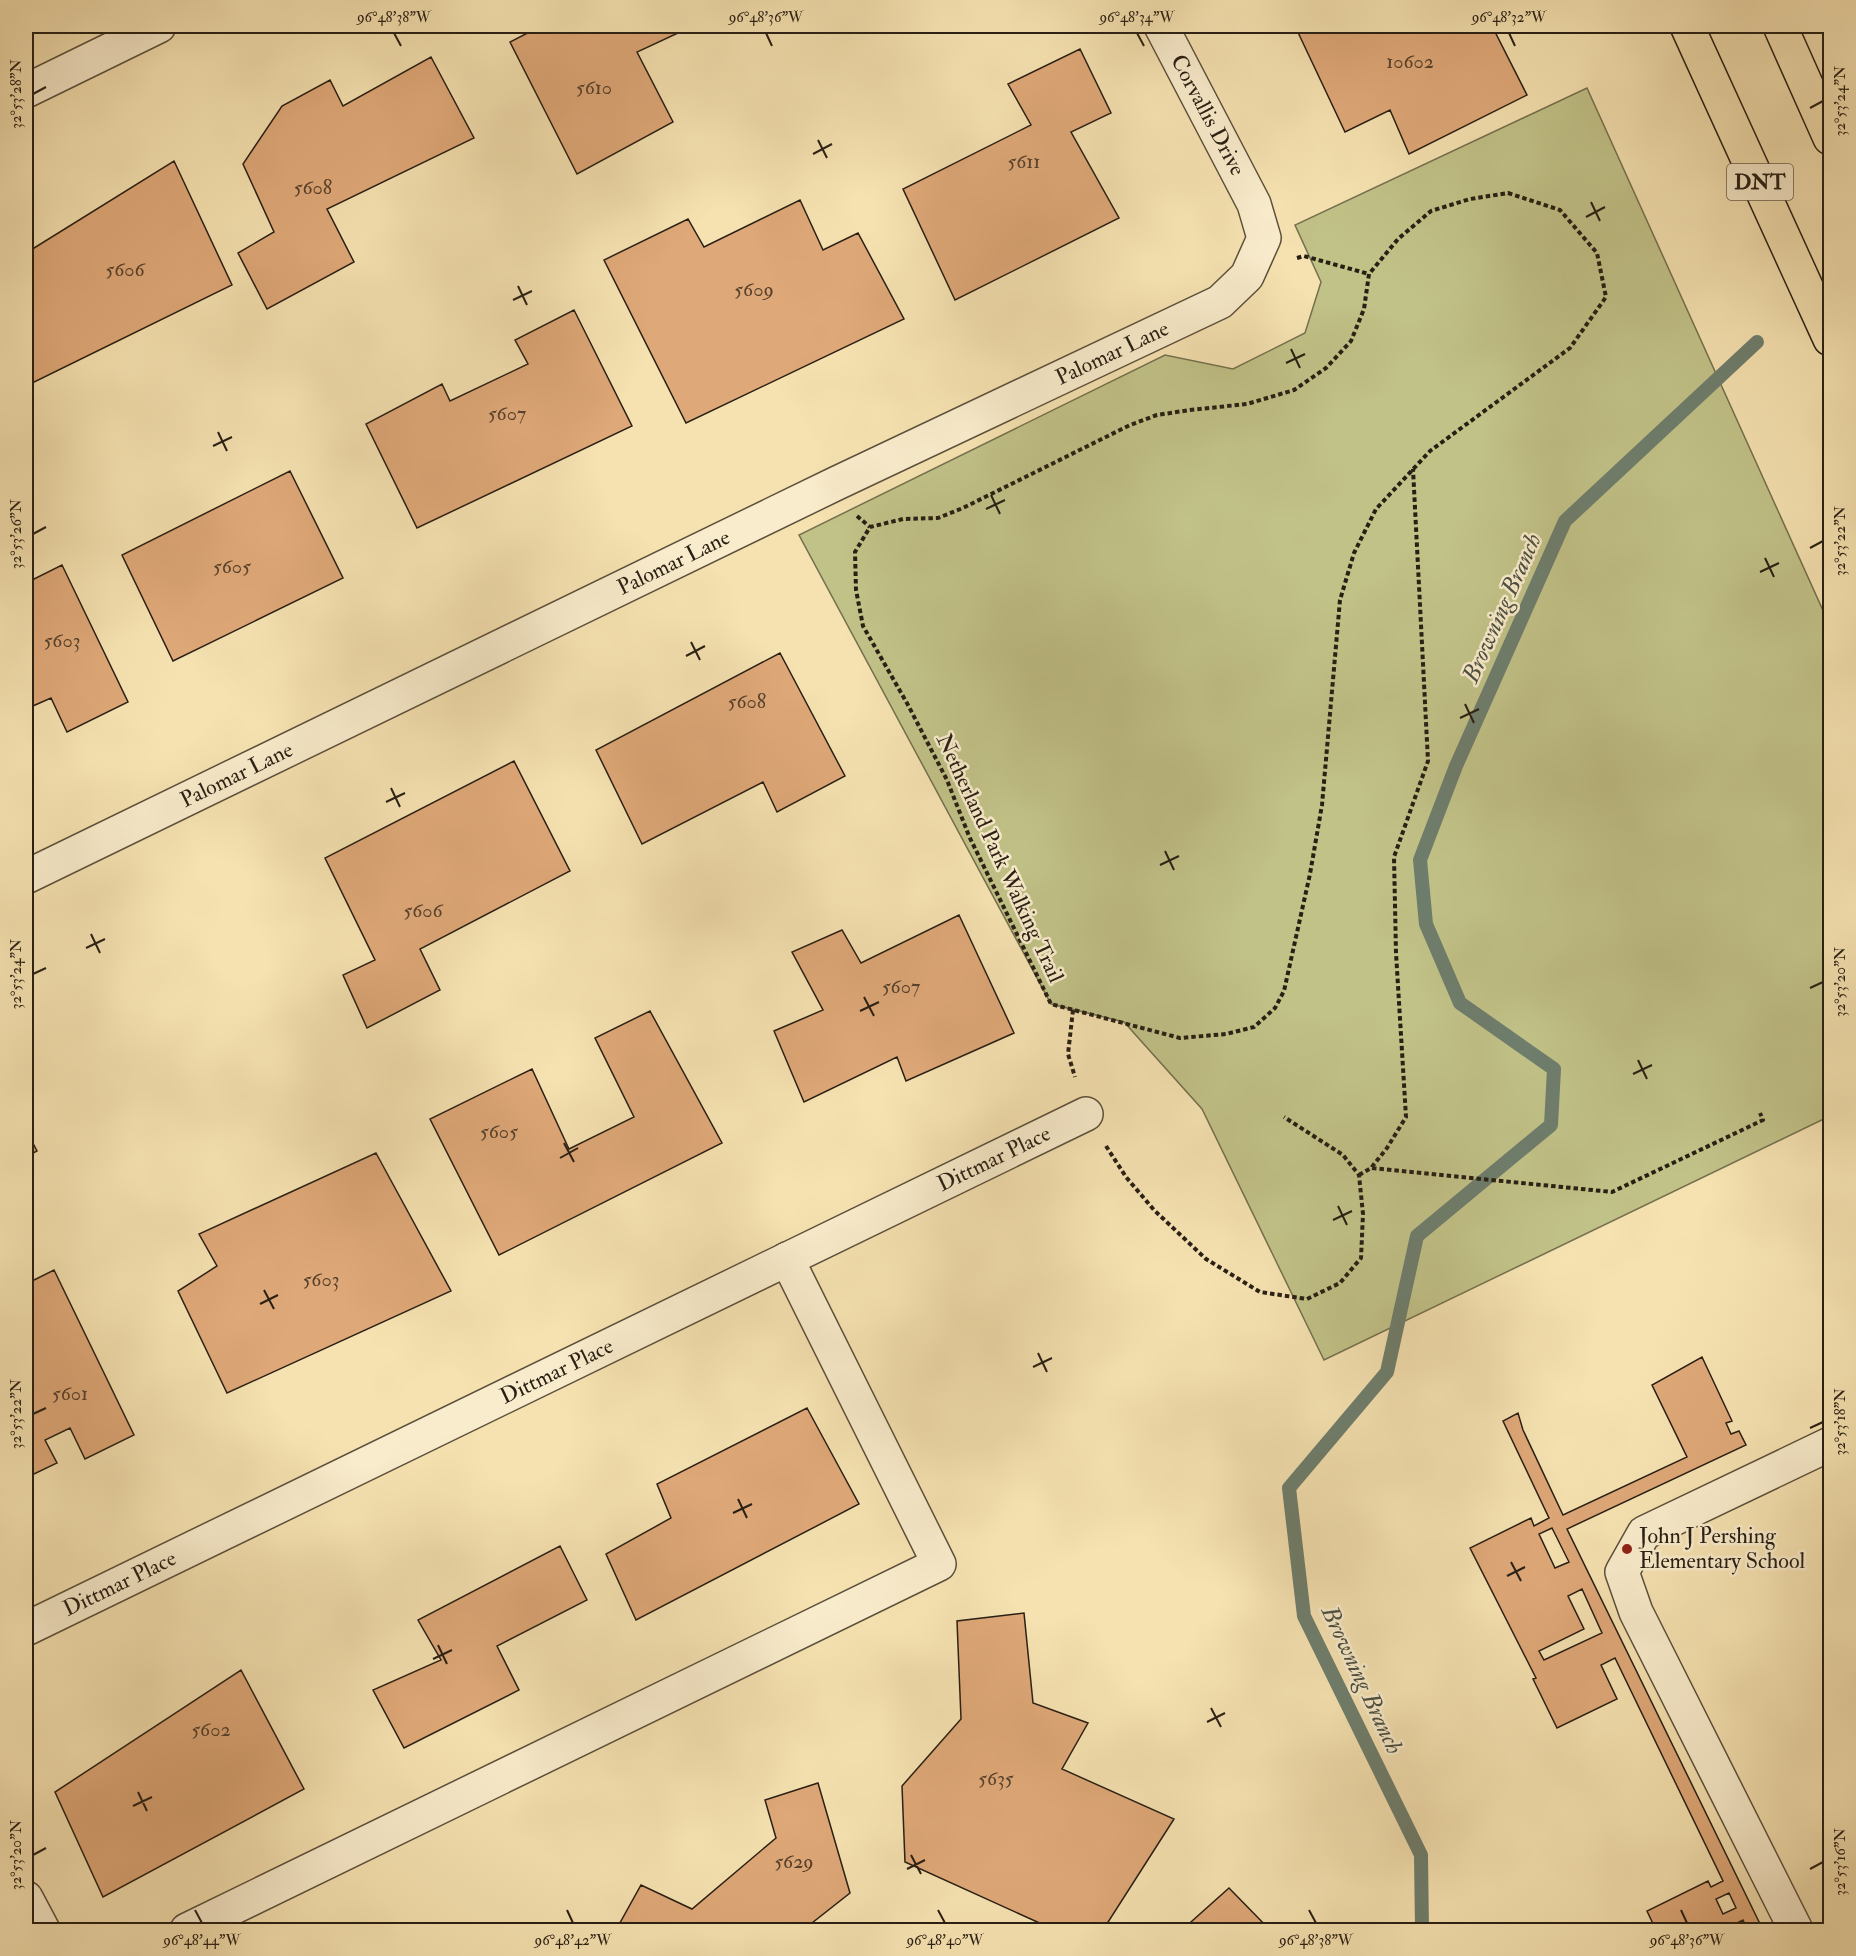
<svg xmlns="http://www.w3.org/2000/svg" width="1856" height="1956" viewBox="0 0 1856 1956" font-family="'IM FELL Double Pica',serif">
<rect width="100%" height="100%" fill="#f6e2b1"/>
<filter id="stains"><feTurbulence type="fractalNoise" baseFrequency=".00333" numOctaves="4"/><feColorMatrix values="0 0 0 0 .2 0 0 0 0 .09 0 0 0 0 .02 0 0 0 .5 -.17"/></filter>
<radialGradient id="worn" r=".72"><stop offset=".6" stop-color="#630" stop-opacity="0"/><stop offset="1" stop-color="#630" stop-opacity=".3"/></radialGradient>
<path fill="#c1c288" stroke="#74704e" stroke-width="1.5" d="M1587 88 1830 626V1116L1324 1360 1202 1109 1124 1022 1051 1004 799 535 1165 355 1233 369 1305 333 1321 282 1295 225Z"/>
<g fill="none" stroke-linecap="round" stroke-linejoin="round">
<path stroke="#6e7e6d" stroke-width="14" d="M1422 1930 1421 1855 1304 1616 1289 1488 1387 1372 1417 1236 1551 1125 1554 1069 1460 1003 1426 924 1420 860 1456 766 1565 521 1757 342"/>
</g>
<path fill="#dfa878" stroke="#281f14" stroke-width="1.5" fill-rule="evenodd" d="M541 26H693L637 52 673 122 577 174 510 42Z
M1295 26H1492L1527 95 1409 154 1390 110 1345 132Z
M1080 49 1111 113 1071 132 1119 218 955 300 903 189 1031 125 1008 84Z
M431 57 474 138 327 209 354 262 267 309 238 253 274 232 243 164 282 106 330 80 343 106Z
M174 161 232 285 26 386V253Z
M800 200 823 250 858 233 904 319 686 423 604 260 688 219 704 247Z
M574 310 632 426 417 528 366 424 442 384 450 401 528 364 515 340Z
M290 471 343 578 173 661 122 555Z
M62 565 128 702 67 732 51 698 26 709V583Z
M780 653 845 776 777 812 763 782 642 844 596 750Z
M514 761 570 871 420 949 440 990 367 1028 343 975 375 960 325 858Z
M959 915 1014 1033 906 1081 897 1057 804 1102 774 1031 823 1010 792 952 842 930 861 963Z
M650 1011 722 1143 499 1255 430 1119 532 1069 569 1149 634 1117 595 1038Z
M26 1130 37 1151 26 1157Z
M376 1153 451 1291 227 1393 178 1291 217 1266 199 1234Z
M54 1270 134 1435 85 1459 70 1428 45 1440 57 1463 34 1474 26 1457V1358L27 1357 26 1284Z
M1702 1357 1732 1421 1726 1423 1731 1434 1739 1431 1746 1445 1567 1529 1763 1930H1739L1746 1927 1743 1920 1729 1927 1731 1930H1656L1647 1911 1708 1881 1711 1887 1723 1881 1615 1658 1601 1665 1617 1699 1557 1728 1533 1679 1536 1678 1470 1548 1531 1518 1534 1526 1549 1518 1503 1421 1518 1413 1523 1430 1563 1515 1687 1457 1652 1385ZM1552 1528 1569 1562 1555 1568 1539 1534ZM1582 1589 1602 1633 1544 1660 1539 1651 1584 1629 1568 1596ZM1729 1893 1736 1908 1723 1914 1716 1899Z
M807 1408 859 1504 636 1620 606 1554 671 1518 657 1484Z
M560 1546 587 1600 497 1646 519 1690 404 1748 373 1690 441 1660 418 1620Z
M1024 1613 1033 1703 1088 1723 1062 1769 1174 1819 1103 1930H1055L905 1862 902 1786 961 1719 957 1621Z
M241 1670 304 1789 103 1897 55 1792Z
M818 1783 850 1893 803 1930H616L641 1885 692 1909 776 1838 765 1800Z
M1229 1888 1270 1930H1182Z"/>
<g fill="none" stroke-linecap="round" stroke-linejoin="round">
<defs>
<g id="minor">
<path d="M26 91 159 26"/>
<path id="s1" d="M26 877 835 484 1220 302 1247 276 1264 238 1254 204 1161 26"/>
<path id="s2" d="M26 1629 1086 1114"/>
<path d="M26 1898 43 1930"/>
<path d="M187 1930 939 1564 787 1259"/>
<path d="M1796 1930 1636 1612 1622 1572 1644 1533 1830 1444"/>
</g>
<path id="highway" d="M1687 26 1830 339
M1780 26 1830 138"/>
</defs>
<use href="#minor" stroke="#5c503b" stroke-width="36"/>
<use href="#highway" stroke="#281f14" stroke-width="36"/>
<path stroke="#281f14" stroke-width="4" stroke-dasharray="4.5 3" stroke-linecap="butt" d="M1508 193 1560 210 1597 253 1606 297 1570 348 1430 451 1376 509 1354 553 1340 600 1322 805 1310 874 1284 991 1275 1008 1254 1027 1226 1034 1180 1038 1051 1004 969 836 947 780 908 705 863 626 856 590 855 552 870 527 903 519 938 518 963 508 1130 425 1157 415 1190 410 1247 404 1294 390 1326 368 1351 341 1364 309 1369 274 1398 239 1431 211 1470 199Z
M1297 258 1304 256 1369 274
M857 516 870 527
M1073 1010 1068 1054 1075 1077
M1106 1146 1126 1177 1154 1210 1206 1259 1260 1292 1307 1299 1340 1283 1361 1258 1363 1214 1359 1175 1343 1155 1284 1117
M1372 1168 1612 1192 1763 1120 1760 1113
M1359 1175 1371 1168 1387 1148 1406 1117 1396 953 1394 857 1428 761 1413 469"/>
<use href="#minor" stroke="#f9eccc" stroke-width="33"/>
<use href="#highway" stroke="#f6e2b1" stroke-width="33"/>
</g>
<path fill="none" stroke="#281f14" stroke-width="2" d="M394 33 401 46M766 33 772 46M1137 33 1144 46M1509 33 1515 46M33 94 46 87M1810 108 1823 101M818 140 827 158M813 154 832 144M1591 202 1600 221M1586 217 1605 207M518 286 527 305M513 300 532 291M1291 349 1300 368M1286 363 1305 354M218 432 227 451M213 446 232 437M991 495 1000 514M986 509 1005 500M33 534 46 527M1810 548 1823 541M1765 558 1774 577M1760 572 1779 563M691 642 700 660M686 656 705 646M1465 704 1474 723M1460 718 1479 709M391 788 400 807M386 802 405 793M1165 851 1174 870M1160 865 1179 856M91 934 100 953M86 948 105 939M33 974 46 968M1810 988 1823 982M864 997 874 1016M860 1011 879 1002M1638 1060 1647 1079M1633 1074 1652 1065M564 1143 574 1162M560 1158 578 1148M1338 1206 1347 1225M1333 1220 1352 1211M264 1290 274 1309M260 1304 278 1295M1038 1353 1047 1372M1033 1367 1052 1358M33 1414 46 1408M1810 1428 1823 1422M738 1499 747 1518M733 1513 752 1504M1511 1562 1521 1581M1507 1576 1525 1567M438 1645 447 1664M433 1659 452 1650M1211 1708 1221 1727M1207 1722 1225 1713M138 1792 147 1811M133 1806 152 1797M33 1855 46 1848M911 1855 921 1874M907 1869 925 1860M1810 1869 1823 1862M195 1910 202 1923M567 1910 573 1923M938 1910 945 1923M1309 1910 1316 1923M1681 1910 1687 1923"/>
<circle fill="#8f2418" stroke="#f9eccc" stroke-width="2" cx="1627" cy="1549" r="6"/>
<g text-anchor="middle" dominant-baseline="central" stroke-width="5" stroke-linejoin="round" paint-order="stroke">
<g font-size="20" fill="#56412d">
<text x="1410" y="61">10602</text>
<text x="594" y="87">5610</text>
<text x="1024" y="161">5611</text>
<text x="313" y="187">5608</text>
<text x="125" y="269">5606</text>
<text x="754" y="289">5609</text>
<text x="507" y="413">5607</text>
<text x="232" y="566">5605</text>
<text x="62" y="640">5603</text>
<text x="747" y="701">5608</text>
<text x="423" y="910">5606</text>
<text x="901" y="986">5607</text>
<text x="499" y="1131">5605</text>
<text x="321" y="1279">5603</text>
<text x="70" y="1393">5601</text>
<text x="211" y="1729">5602</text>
<text x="996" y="1778">5635</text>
<text x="794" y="1861">5629</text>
</g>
<rect fill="#f9eccc" stroke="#675c4b" stroke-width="1.5" x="1727" y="164" width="66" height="36" rx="4.5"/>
<g font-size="21" font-weight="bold" fill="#281f14">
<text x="1760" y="182">DNT</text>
</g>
<g font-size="22" fill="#281f14" stroke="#f9eccc">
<text transform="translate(1208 115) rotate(62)">Corvallis Drive</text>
<text stroke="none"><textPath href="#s1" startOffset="1206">Palomar Lane</textPath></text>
<text stroke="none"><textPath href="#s1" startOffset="720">Palomar Lane</textPath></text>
<text stroke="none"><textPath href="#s1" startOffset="234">Palomar Lane</textPath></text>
<text transform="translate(1000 858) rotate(65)">Netherland Park Walking Trail</text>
<text stroke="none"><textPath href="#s2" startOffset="1076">Dittmar Place</textPath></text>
<text stroke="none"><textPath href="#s2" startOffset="590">Dittmar Place</textPath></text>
<text stroke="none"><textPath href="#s2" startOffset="104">Dittmar Place</textPath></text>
</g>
<g font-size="22" fill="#281f14" stroke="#f9eccc" text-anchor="start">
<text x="1639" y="1536">John J Pershing<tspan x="1639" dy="25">Elementary School</tspan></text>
</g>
<g font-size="24" font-style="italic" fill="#4b4f41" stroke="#f9eccc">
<text transform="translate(1502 608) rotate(-66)">Browning Branch</text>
<text transform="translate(1362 1680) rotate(65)">Browning Branch</text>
</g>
</g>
<rect width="1856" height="1956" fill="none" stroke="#f6e2b1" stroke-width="66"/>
<rect x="33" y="33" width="1790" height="1890" fill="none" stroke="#281f14" stroke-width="2"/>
<g font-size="15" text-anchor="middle" fill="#281f14">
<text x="394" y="22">96°48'38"W</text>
<text x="766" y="22">96°48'36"W</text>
<text x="1137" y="22">96°48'34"W</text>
<text x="1509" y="22">96°48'32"W</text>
<text transform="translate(16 94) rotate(-90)" y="5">32°53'28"N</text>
<text transform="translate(1840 101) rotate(-90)" y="5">32°53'24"N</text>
<text transform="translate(16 534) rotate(-90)" y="5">32°53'26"N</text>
<text transform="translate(1840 541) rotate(-90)" y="5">32°53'22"N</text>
<text transform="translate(16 974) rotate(-90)" y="5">32°53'24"N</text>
<text transform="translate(1840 982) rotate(-90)" y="5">32°53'20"N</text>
<text transform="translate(16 1414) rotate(-90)" y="5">32°53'22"N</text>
<text transform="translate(1840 1422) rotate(-90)" y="5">32°53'18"N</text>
<text transform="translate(16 1855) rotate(-90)" y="5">32°53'20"N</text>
<text transform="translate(1840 1862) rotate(-90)" y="5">32°53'16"N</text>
<text x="202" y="1945">96°48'44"W</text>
<text x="573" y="1945">96°48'42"W</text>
<text x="945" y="1945">96°48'40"W</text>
<text x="1316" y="1945">96°48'38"W</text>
<text x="1687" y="1945">96°48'36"W</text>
</g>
<rect width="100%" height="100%" filter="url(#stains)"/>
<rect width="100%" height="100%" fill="url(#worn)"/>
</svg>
